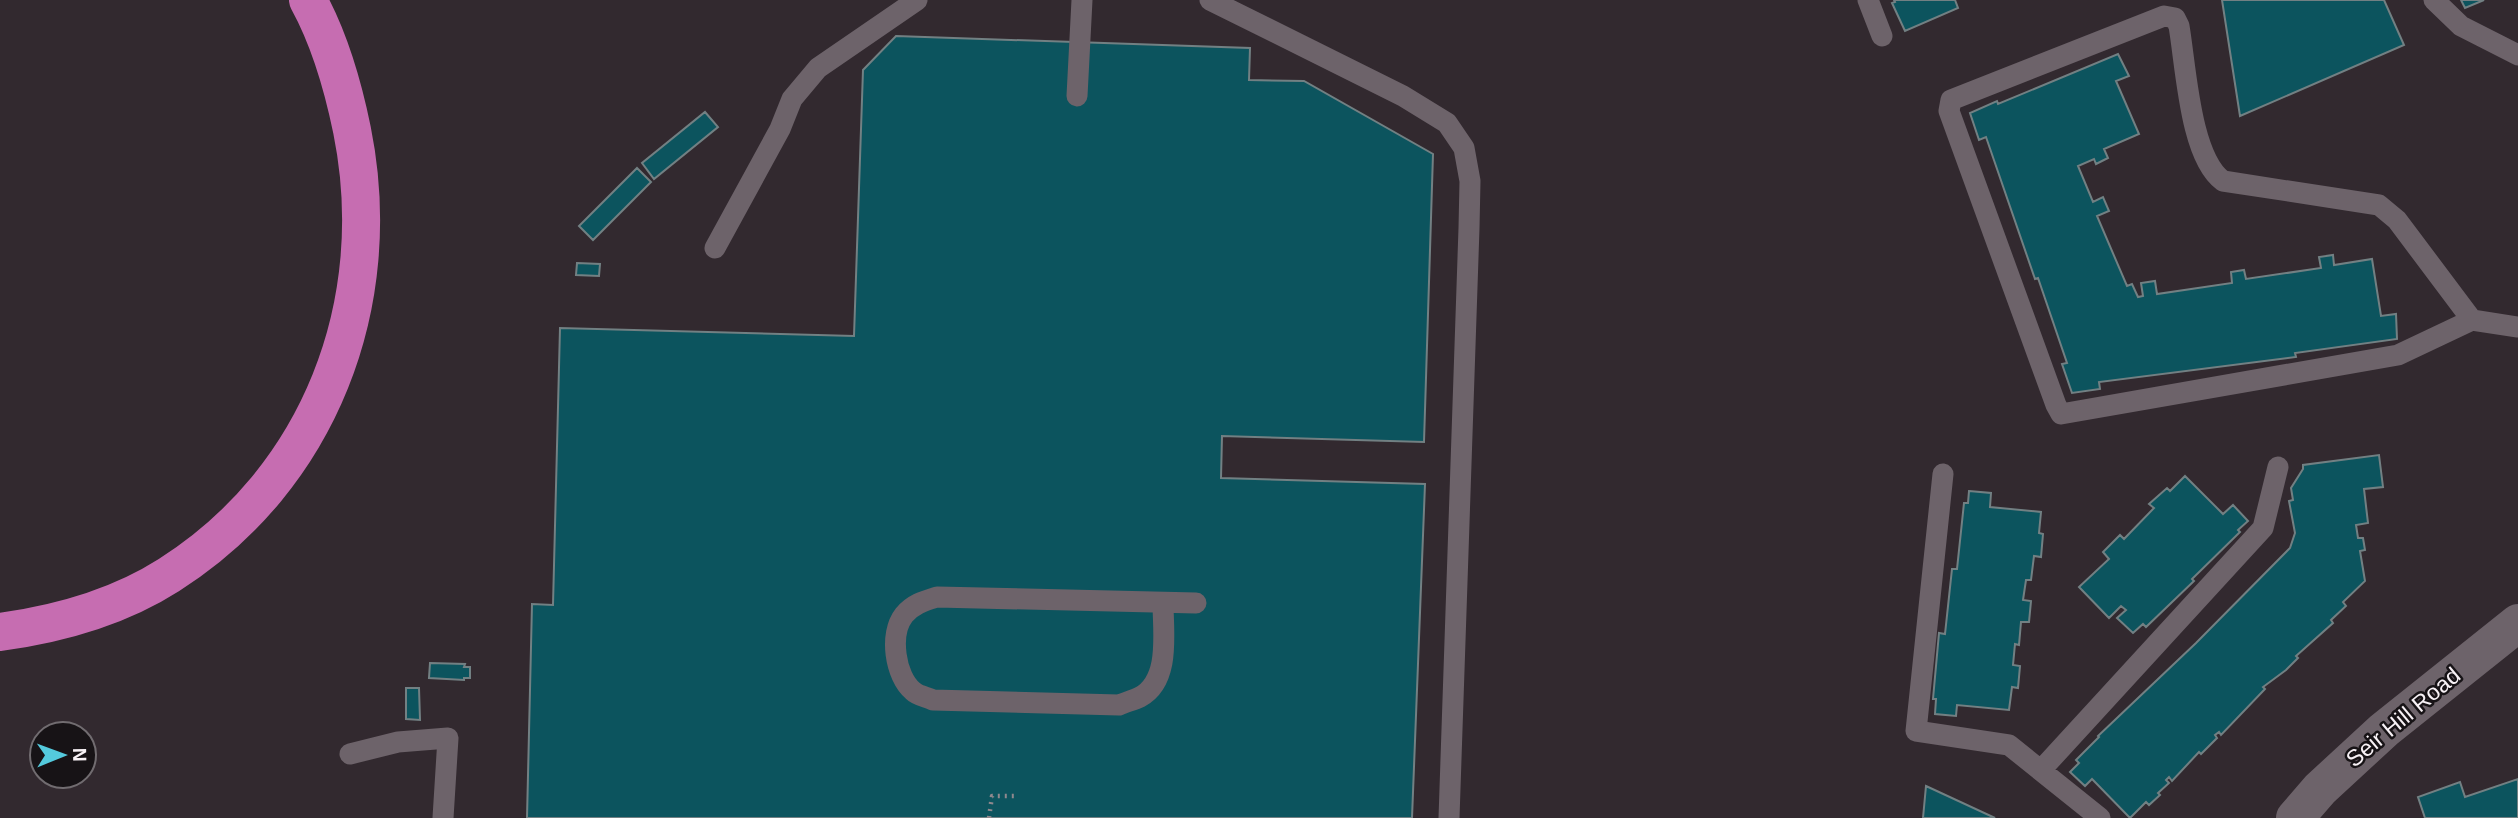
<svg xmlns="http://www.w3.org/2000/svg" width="2518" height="818" viewBox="0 0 2518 818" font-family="Arial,sans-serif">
<rect width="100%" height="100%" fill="#32292f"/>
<path fill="#0c545e" stroke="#728083" stroke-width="2" d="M1894 0H1955L1958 8 1905 31 1892 3 1895 2Z
M2222 0H2384L2404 45 2240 116Z
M2461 0H2484L2465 8Z
M896 36 1250 48 1249 80 1304 81 1433 154 1424 442 1222 436 1221 478 1425 484 1412 818H527L532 604 553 605 560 328 854 336 863 70Z
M2118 54 2129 76 2116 81 2139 134 2104 149 2108 158 2096 164 2094 159 2078 166 2093 202 2103 197 2109 211 2097 216 2127 286 2132 284 2138 297 2143 296 2141 283 2155 281 2157 294 2232 283 2231 272 2244 270 2246 279 2321 268 2319 257 2333 255 2334 265 2372 259 2381 316 2396 314 2397 339 2295 353 2296 357 2099 382 2100 389 2072 393 2062 364 2067 363 2038 278 2035 279 1986 137 1979 140 1970 113 1997 101 1998 104Z
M705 112 718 127 654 179 642 163Z
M637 168 651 182 593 240 579 226Z
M577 263 600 264 599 276 576 275Z
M2379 455 2383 487 2364 489 2368 523 2356 525 2358 538H2363L2365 550 2360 551 2365 581 2343 602 2346 606 2331 620 2333 623 2296 656 2298 658 2286 670 2263 687 2265 689 2221 735 2219 732 2215 735 2217 738 2201 754 2199 752 2172 781 2169 777 2166 780 2169 783 2158 793 2160 795 2149 805 2146 802 2130 818 2092 779 2085 786 2070 772 2079 763 2076 760 2099 737 2098 736 2196 643 2290 548 2295 533 2289 501 2293 500 2291 488 2303 469V465Z
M2185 476 2223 514 2233 505 2248 521 2238 530 2240 532 2192 579 2194 581 2146 627 2143 624 2133 633 2117 618 2126 610 2121 606 2109 618 2079 587 2109 559 2103 552 2120 535 2124 539 2154 508 2149 504 2167 488 2170 491Z
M1969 491 1991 493 1990 507 2041 512 2039 533 2043 534 2041 557 2034 556 2031 580H2026L2023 600 2031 601 2029 622H2021L2019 645 2015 644 2013 665 2020 666 2018 688 2012 687 2009 710 1957 705 1956 716 1935 714 1936 699H1933L1939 633 1945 634 1952 569H1957L1964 503H1968Z
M430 663 465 664 464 667H470V678H464V680L429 678Z
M406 688H419L420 720 406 719Z
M2518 779V818H2425L2418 797 2460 782 2465 797Z
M1926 786 1995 818H1923Z"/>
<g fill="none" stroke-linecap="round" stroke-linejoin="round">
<path stroke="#8f888d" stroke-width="4.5" stroke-dasharray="2 5" stroke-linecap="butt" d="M989 818 992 796H1018"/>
<path stroke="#6d636a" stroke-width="21" d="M1210 0 1403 96 1447 123 1464 148 1470 181 1469 228 1449 818
M1868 0 1882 36
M2434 0 2461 26 2518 55
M2164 16 2175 18 2179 26C2186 67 2190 157 2223 181L2379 205 2397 220 2472 320 2398 355 2061 414 2056 405 1949 111 1951 100Z
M1077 96 1082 0
M715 248 780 129 792 99 818 68 917 0
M2472 320 2518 327
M1943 474 1916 731 2009 745 2100 818
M1163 603C1163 632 1171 680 1140 697 1134 700 1126 702 1119 705L933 700C927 697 918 696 913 691 895 676 889 634 904 615 913 604 924 601 937 597L1196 603
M350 754 398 742 448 738 443 818
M2041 770 2263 528 2278 467"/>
<path stroke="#6d636a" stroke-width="38" d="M2295 818 2320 789 2384 730 2518 623"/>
<path stroke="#c66db1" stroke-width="38" d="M0 632C58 624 119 607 169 575 320 479 387 303 352 130 343 86 330 40 308 0"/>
</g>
<g text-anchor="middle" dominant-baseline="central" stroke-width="5" stroke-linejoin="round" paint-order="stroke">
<g font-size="23" fill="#f8f2f6" stroke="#171316">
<text transform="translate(2403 717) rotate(-40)">Seir Hill Road</text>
</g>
</g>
<g transform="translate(63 755) rotate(89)"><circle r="33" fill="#171316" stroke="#716c70" stroke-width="2"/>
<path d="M0-5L12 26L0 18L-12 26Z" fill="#54cadd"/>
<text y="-10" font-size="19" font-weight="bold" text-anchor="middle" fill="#f8f2f6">N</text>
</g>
</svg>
